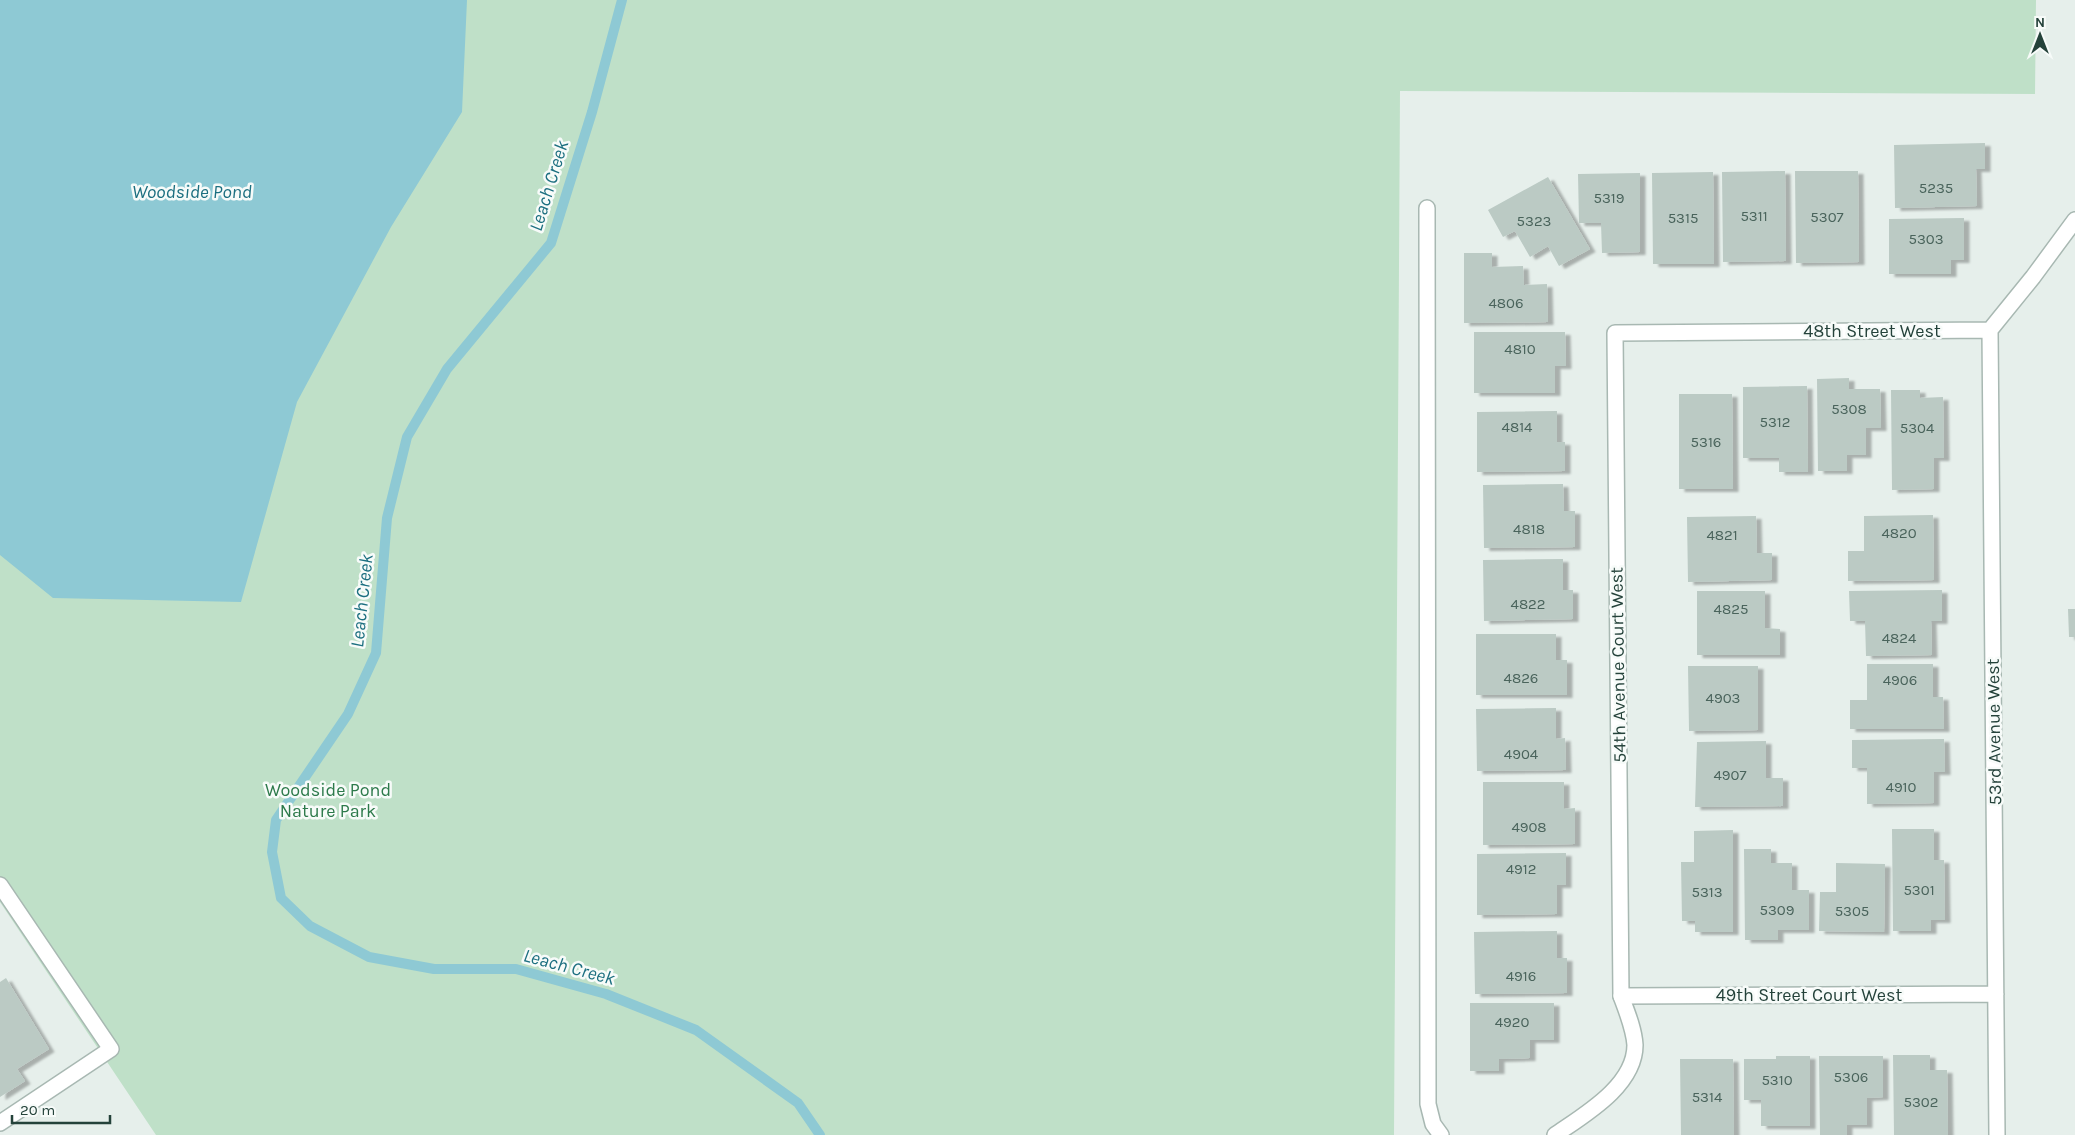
<svg xmlns="http://www.w3.org/2000/svg" width="2075" height="1135" viewBox="0 0 2075 1135" font-family="Karla,sans-serif">
<defs>
<filter id="shadow"><feDropShadow dx="5.5" dy="3" stdDeviation="1" flood-color="#0004"/></filter>
</defs>
<rect width="100%" height="100%" fill="#e6efeb"/>
<path fill="#bfe0c8" d="M0 0H2036L2035 94 1400 91 1394 1135H156L0 902Z"/>
<path fill="#8ec9d4" d="M0 0H467L462 112 391 227 297 402 241 602 53 598 0 555Z"/>
<g fill="none" stroke-linecap="round" stroke-linejoin="round">
<path stroke="#8ec9d4" stroke-width="10" d="M622 0 592 112 551 243 447 369 407 437 387 518 376 653 348 714 276 820 272 852 281 898 310 926 369 957 434 969H516L606 994 696 1030 798 1103 820 1135"/>
</g>
<path fill="#bbcac4" filter="url(#shadow)" d="M1985 143V169H1976L1977 206 1895 208 1894 145Z
M1785 171 1786 261 1723 262 1722 172Z
M1795 171H1858L1859 262 1796 263Z
M1713 172 1714 264H1653L1652 173Z
M1640 173V252L1602 253 1601 223H1579L1578 174Z
M1548 177 1590 249 1559 266 1548 246 1530 257 1515 231 1503 237 1488 210Z
M1964 218V260H1951V274H1889V219Z
M1464 253H1492V267L1523 266 1524 285 1547 284 1548 322 1464 323Z
M1474 332H1565L1566 366H1555V393H1474Z
M1849 378V389H1880L1881 428H1866V455H1847V471H1818L1817 379Z
M1807 386 1808 472H1779V458H1743V387Z
M1891 390H1920V398L1943 397 1944 458H1934V489L1892 490Z
M1679 394H1732L1733 489H1679Z
M1557 411V442H1565V471L1477 472V412Z
M1563 484 1564 511H1575V547L1484 548 1483 485Z
M1933 515 1934 580 1848 581V551H1864V516Z
M1756 516 1757 553H1772V580L1688 582 1687 517Z
M1563 559V590H1573V619L1484 621 1483 560Z
M1942 590V621H1931L1932 655 1866 656 1865 621H1850L1849 591Z
M1697 591H1765V628L1780 629V655H1697Z
M2068 609H2075V637H2069Z
M1476 634H1556V660H1567V695H1476Z
M1867 664H1933V697H1943L1944 729H1850V700H1867Z
M1688 666H1758V730L1689 731Z
M1556 708V739L1565 738 1566 770 1477 771 1476 709Z
M1944 739 1945 772H1934V803L1867 804V768H1852V740Z
M1766 741V778H1783V806L1695 807 1697 742Z
M1483 782H1564V809L1575 808V844L1483 845Z
M1892 829H1934V860H1944L1945 920H1931V931H1893Z
M1733 830V932H1695V921H1682L1681 862H1694V831Z
M1744 849H1771V863H1792V890H1809V930H1778V940H1745Z
M1566 853V885H1557V914L1477 915V854Z
M1836 863 1885 864 1884 932 1819 931 1820 892H1836Z
M1557 931V958H1567V993L1475 994 1474 932Z
M6 978 49 1049 17 1069 25 1081 0 1097V982Z
M1470 1003H1554V1040H1530V1058L1499 1059V1071H1470Z
M1893 1055H1930V1070H1947L1948 1135H1894Z
M1776 1056H1810V1126H1761V1100H1744V1059H1776Z
M1819 1056H1883V1097L1867 1098V1125H1847V1135H1820Z
M1680 1059H1733L1734 1135H1681Z"/>
<g fill="none" stroke-linecap="round" stroke-linejoin="round">
<defs>
<path id="lane" d="M1427 208 1428 1104 1433 1124 1441 1135
M0 885 111 1049 0 1123
M1555 1135C1584 1115 1635 1086 1635 1045 1634 1029 1627 1012 1621 996"/>
<path id="street" d="M1990 330 1615 333 1621 996 1996 994
M1990 330 1997 1135
M1990 330 2033 277 2075 220"/>
</defs>
<use href="#lane" stroke="#a8b8b2" stroke-width="18"/>
<use href="#street" stroke="#a8b8b2" stroke-width="18"/>
<use href="#lane" stroke="#fff" stroke-width="15"/>
<use href="#street" stroke="#fff" stroke-width="15"/>
</g>
<g text-anchor="middle" dominant-baseline="central" stroke-width="5" stroke-linejoin="round" paint-order="stroke">
<g font-size="15" fill="#4a645c">
<text x="1936" y="188">5235</text>
<text x="1609" y="198">5319</text>
<text x="1754" y="216">5311</text>
<text x="1827" y="217">5307</text>
<text x="1683" y="218">5315</text>
<text x="1534" y="221">5323</text>
<text x="1926" y="239">5303</text>
<text x="1506" y="303">4806</text>
<text x="1520" y="349">4810</text>
<text x="1849" y="409">5308</text>
<text x="1775" y="422">5312</text>
<text x="1517" y="427">4814</text>
<text x="1917" y="428">5304</text>
<text x="1706" y="442">5316</text>
<text x="1529" y="529">4818</text>
<text x="1899" y="533">4820</text>
<text x="1722" y="535">4821</text>
<text x="1528" y="604">4822</text>
<text x="1731" y="609">4825</text>
<text x="1899" y="638">4824</text>
<text x="1521" y="678">4826</text>
<text x="1900" y="680">4906</text>
<text x="1723" y="698">4903</text>
<text x="1521" y="754">4904</text>
<text x="1730" y="775">4907</text>
<text x="1901" y="787">4910</text>
<text x="1529" y="827">4908</text>
<text x="1521" y="869">4912</text>
<text x="1919" y="890">5301</text>
<text x="1707" y="892">5313</text>
<text x="1777" y="910">5309</text>
<text x="1852" y="911">5305</text>
<text x="1521" y="976">4916</text>
<text x="1512" y="1022">4920</text>
<text x="1851" y="1077">5306</text>
<text x="1777" y="1080">5310</text>
<text x="1707" y="1097">5314</text>
<text x="1921" y="1102">5302</text>
</g>
<g font-size="18" fill="#24423a" stroke="#f7fbf9">
<text x="1872" y="331">48th Street West</text>
<text transform="translate(1618 665) rotate(-91)">54th Avenue Court West</text>
<text transform="translate(1994 732) rotate(-91)">53rd Avenue West</text>
<text x="1809" y="995">49th Street Court West</text>
</g>
<g font-size="18" fill="#2d7a4b" stroke="#f7fbf9">
<text x="328" y="790">Woodside Pond<tspan x="328" dy="21">Nature Park</tspan></text>
</g>
<g font-size="19" font-style="italic" fill="#1c6f80" stroke="#f7fbf9">
<text transform="translate(549 186) rotate(-73)">Leach Creek</text>
<text x="192" y="192">Woodside Pond</text>
<text transform="translate(362 601) rotate(-84)">Leach Creek</text>
<text transform="translate(569 967) rotate(15)">Leach Creek</text>
</g>
</g>
<g transform="translate(2040 35)" stroke="#f7fbf9" stroke-width="4" paint-order="stroke">
<path d="M0-4L9 19L0 12L-9 19Z" fill="#24423a"/>
<text y="-8" font-size="14" font-weight="bold" text-anchor="middle" fill="#24423a">N</text>
</g>
<path d="M12 1115v8h98v-8" fill="none" stroke="#24423a" stroke-width="2.5"/>
<text x="20" y="1115" font-size="15" fill="#24423a" stroke="#f7fbf9" stroke-width="4" paint-order="stroke">20 m</text>
</svg>
